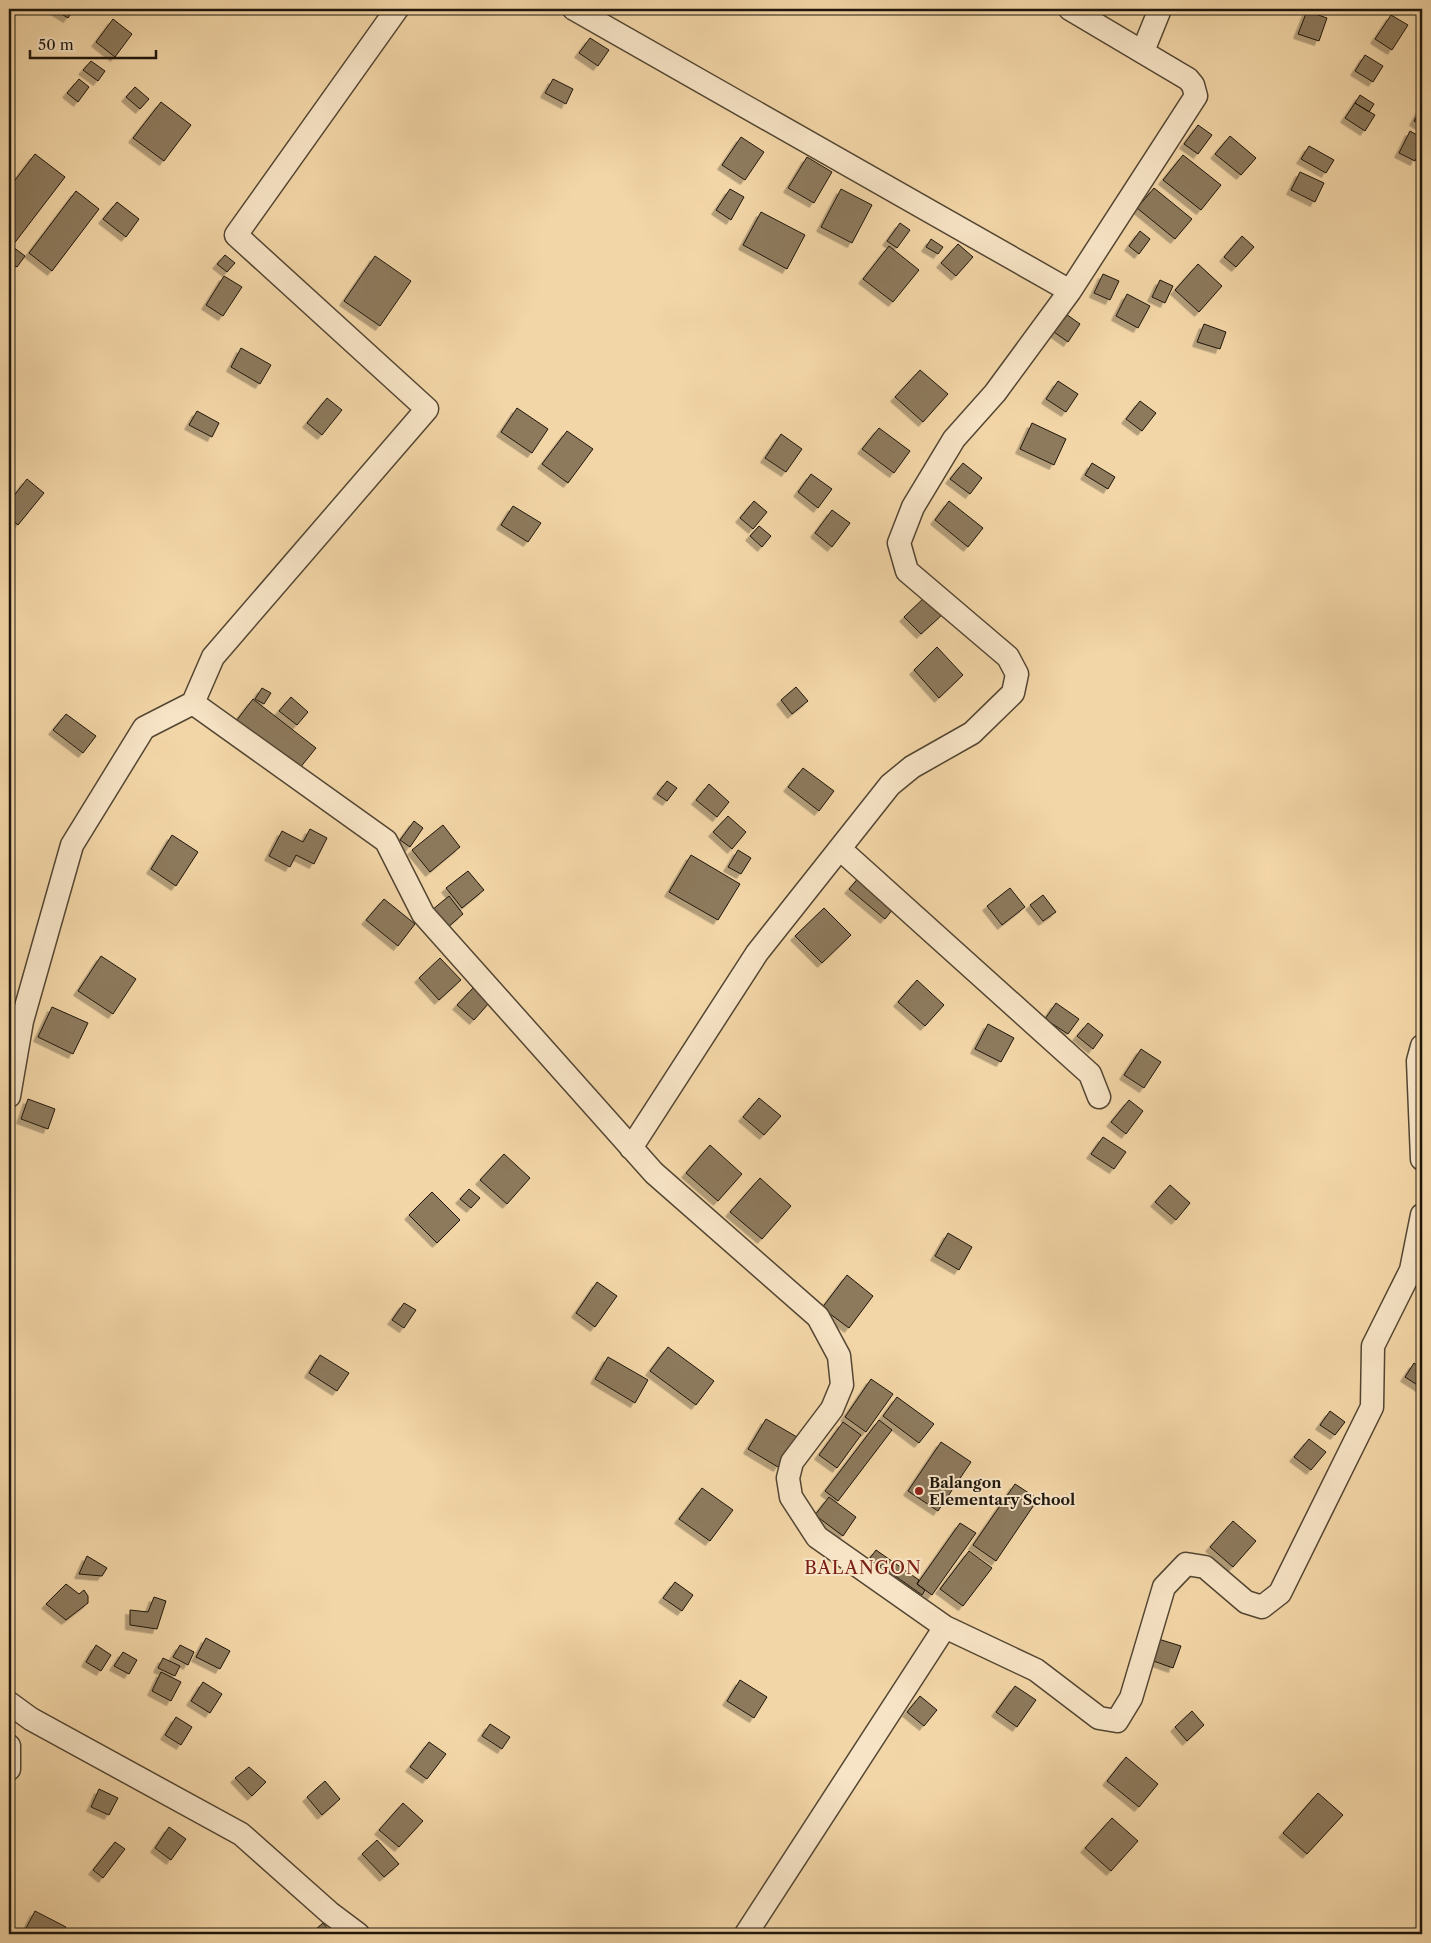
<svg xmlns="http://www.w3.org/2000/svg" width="1431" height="1943" viewBox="0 0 1431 1943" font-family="'Libre Caslon Text',serif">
<defs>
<filter id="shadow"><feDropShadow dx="-4.5" dy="4.5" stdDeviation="0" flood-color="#0004"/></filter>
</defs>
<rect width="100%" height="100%" fill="#f3d6a7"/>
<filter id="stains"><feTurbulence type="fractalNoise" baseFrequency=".004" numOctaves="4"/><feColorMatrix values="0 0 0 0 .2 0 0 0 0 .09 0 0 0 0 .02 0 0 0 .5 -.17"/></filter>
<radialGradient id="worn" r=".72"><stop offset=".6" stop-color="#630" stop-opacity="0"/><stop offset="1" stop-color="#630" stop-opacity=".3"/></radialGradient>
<path fill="#8d7a5d" stroke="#1e160c" filter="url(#shadow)" d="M53 9H74L68 18Z
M1307 11 1327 18 1319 41 1298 34Z
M1391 15 1408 25 1392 50 1375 39Z
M113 19 132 34 115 57 96 42Z
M590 38 609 50 598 66 579 53Z
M1365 55 1383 66 1373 82 1355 71Z
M91 61 105 71 98 81 83 70Z
M79 79 89 87 78 102 67 93Z
M553 79 573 89 566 104 545 93Z
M135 87 149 99 140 109 126 97Z
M1360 95 1374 104 1369 112 1355 103Z
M161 102 191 125 164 161 133 138Z
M1355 103 1375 115 1365 131 1345 118Z
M1422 106V126L1414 121Z
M1198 125 1212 135 1198 154 1184 144Z
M1410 131 1422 138V146L1415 161 1399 153Z
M1230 136 1256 158 1241 175 1215 154Z
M741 137 764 152 745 180 722 165Z
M1309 146 1334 160 1326 173 1301 159Z
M35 154 65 177 13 245 9 242V188Z
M1183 155 1221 185 1201 210 1163 180Z
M807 157 832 172 814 203 788 188Z
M1300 172 1324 183 1315 202 1291 190Z
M1154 188 1192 219 1175 239 1137 208Z
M730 189 744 197 731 220 716 210Z
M841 189 872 205 852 243 821 227Z
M76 191 99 209 52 271 29 253Z
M117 202 139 219 126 237 103 219Z
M761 212 805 235 787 269 743 245Z
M900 223 910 230 897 248 887 241Z
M1140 231 1150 239 1139 254 1129 246Z
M1242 236 1254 247 1236 267 1224 257Z
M931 239 943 247 938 254 926 247Z
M9 244 25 256 17 267 9 261Z
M958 244 973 257 956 276 941 263Z
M889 246 919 270 893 302 863 279Z
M225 255 235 263 227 272 217 264Z
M375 256 411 281 380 326 344 301Z
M1198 264 1222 286 1199 312 1175 290Z
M1103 274 1119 281 1110 300 1094 293Z
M224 276 242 287 223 316 206 305Z
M1160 280 1173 286 1165 303 1152 297Z
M1127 294 1150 306 1138 328 1116 316Z
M1066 314 1080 324 1068 342 1054 332Z
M1204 324 1226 332 1220 349 1197 342Z
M241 348 271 365 260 384 231 367Z
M920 370 948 394 923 422 895 397Z
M1058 381 1078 394 1066 412 1046 399Z
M327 398 342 410 322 435 307 423Z
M1140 401 1156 413 1142 431 1126 419Z
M517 408 548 429 532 453 501 432Z
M197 411 219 423 212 437 189 425Z
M1032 423 1066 439 1054 465 1020 449Z
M879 428 910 451 894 473 862 449Z
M567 431 593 449 568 483 542 464Z
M781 434 802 449 786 472 765 458Z
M963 463 982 478 970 494 950 479Z
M1092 463 1115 477 1108 489 1085 475Z
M811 474 832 489 818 508 798 492Z
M27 479 44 493 18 525 9 517V502Z
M754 501 767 512 753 529 740 518Z
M949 501 983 528 968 547 935 520Z
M513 506 541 523 528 542 501 525Z
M832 510 850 523 832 547 815 533Z
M759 526 771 536 762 547 750 536Z
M926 596 943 614 921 634 904 617Z
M937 647 963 675 939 698 914 670Z
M796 687 808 701 792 714 781 700Z
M262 688 271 693 264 704 255 699Z
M291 697 308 712 297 725 279 711Z
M253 699 316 748 295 774 233 725Z
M66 714 96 736 83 753 53 730Z
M803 768 834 791 819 811 788 787Z
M667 781 677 788 667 801 657 794Z
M709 784 729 802 717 817 696 800Z
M728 816 746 832 732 849 713 832Z
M414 821 423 828 410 847 400 840Z
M443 825 460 847 430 872 412 850Z
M310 829 327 838 314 864 296 855 290 867 269 856 282 831 303 842Z
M172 835 198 852 176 886 151 869Z
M738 850 751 858 741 874 728 867Z
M691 855 740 884 718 920 669 892Z
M468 871 484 890 462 908 446 888Z
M862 874 897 904 885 919 849 889Z
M1010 888 1025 907 1002 925 987 906Z
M1043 895 1056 912 1043 921 1030 905Z
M449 896 463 914 447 928 432 910Z
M384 899 415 924 398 946 366 920Z
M824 908 851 935 822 963 795 936Z
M101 956 136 979 113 1014 78 991Z
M440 958 461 980 439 1000 419 978Z
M917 980 944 1005 925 1026 898 1002Z
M473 988 489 1003 474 1020 457 1005Z
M1056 1003 1079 1019 1068 1034 1045 1019Z
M52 1007 88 1023 73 1054 38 1037Z
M1088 1023 1103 1035 1093 1049 1077 1036Z
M988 1024 1014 1038 1001 1062 975 1049Z
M1141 1049 1161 1062 1144 1088 1124 1075Z
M759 1098 781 1116 764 1135 743 1117Z
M28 1099 55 1109 48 1129 21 1119Z
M1129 1100 1143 1111 1126 1134 1111 1122Z
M1103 1137 1126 1152 1114 1169 1091 1154Z
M710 1145 742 1174 718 1201 686 1173Z
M504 1154 530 1178 507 1204 480 1180Z
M760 1178 791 1206 762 1239 730 1212Z
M1170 1185 1190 1203 1176 1220 1155 1202Z
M469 1189 480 1198 471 1208 460 1199Z
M432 1192 460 1220 437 1243 409 1215Z
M948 1233 972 1247 959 1270 935 1256Z
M847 1275 873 1296 849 1328 822 1308Z
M597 1282 617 1296 595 1327 576 1313Z
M404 1303 416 1310 404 1328 392 1320Z
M668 1347 714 1381 696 1405 650 1371Z
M320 1355 349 1373 337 1391 309 1373Z
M608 1357 648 1380 635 1403 595 1379Z
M1414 1363 1422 1369V1388L1405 1377Z
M871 1379 893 1394 866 1432 845 1417Z
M897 1397 934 1424 919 1443 883 1416Z
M1330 1411 1345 1422 1335 1435 1320 1425Z
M766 1419 797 1437 778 1467 748 1449Z
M879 1420 892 1430 838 1501 825 1491Z
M843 1422 861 1435 837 1468 819 1455Z
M1309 1439 1326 1452 1311 1470 1294 1457Z
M941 1442 971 1462 938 1511 908 1491Z
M1015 1484 1038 1499 996 1561 973 1545Z
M702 1488 733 1510 710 1541 679 1519Z
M829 1497 856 1517 843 1536 815 1515Z
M1233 1521 1256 1541 1233 1567 1210 1547Z
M960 1523 976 1533 932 1595 917 1584Z
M876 1550 919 1580 917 1584 925 1590 922 1595 870 1558Z
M969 1551 992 1568 963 1606 940 1589Z
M87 1556 107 1568 102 1576 79 1574Z
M675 1582 693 1595 682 1611 663 1598Z
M66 1584 79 1594 84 1590 88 1596V1603L66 1620 46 1604Z
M154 1597 166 1601 157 1629 130 1625V1610L148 1612Z
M206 1638 230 1651 220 1669 196 1657Z
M1155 1638 1181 1646 1173 1668 1148 1659Z
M96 1645 111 1655 101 1671 86 1662Z
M180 1645 194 1652 188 1665 173 1657Z
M123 1652 137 1660 129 1674 114 1666Z
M163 1658 180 1666 175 1676 158 1668Z
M161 1672 181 1682 171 1701 152 1691Z
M740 1680 767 1697 754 1718 727 1701Z
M203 1682 222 1694 210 1713 191 1701Z
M1015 1686 1036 1700 1017 1727 996 1712Z
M920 1696 937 1710 924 1726 907 1712Z
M1192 1711 1204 1725 1187 1741 1175 1727Z
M176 1717 192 1727 181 1745 165 1735Z
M490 1724 510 1737 502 1749 482 1736Z
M429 1742 446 1754 427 1779 410 1767Z
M1126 1757 1158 1784 1139 1807 1107 1781Z
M249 1767 266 1782 252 1796 235 1778Z
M325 1781 340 1799 322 1815 307 1797Z
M99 1789 118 1798 109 1815 91 1807Z
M1318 1793 1343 1815 1307 1854 1283 1833Z
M403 1803 423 1821 399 1847 379 1830Z
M1112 1818 1138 1841 1111 1871 1085 1848Z
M169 1827 186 1839 171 1860 155 1848Z
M377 1840 399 1864 384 1877 362 1854Z
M115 1842 125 1849 103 1878 93 1870Z
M35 1911 66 1927 62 1934H23Z
M323 1923 332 1934H310Z"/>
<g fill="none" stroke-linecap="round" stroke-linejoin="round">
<defs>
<path id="minor" d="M397 9 236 235 427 409 213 657 193 703 386 841 423 914 654 1173 818 1317 839 1356 842 1385 832 1409 792 1462 788 1478 791 1497 817 1537 945 1627 1036 1670 1099 1718 1117 1721 1131 1698 1164 1587 1186 1564 1205 1567 1246 1602 1262 1607 1280 1593 1372 1407 1373 1346 1411 1270 1422 1215
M574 9 1070 291 1196 96 1193 85 1188 79 1070 9
M1143 51 1160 9
M840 849 1090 1074 1099 1097
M1422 1046 1418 1061 1422 1159
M9 1096 22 1021 72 845 144 728 193 703
M631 1148 757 953 890 785 912 767 972 733 1013 693 1017 674 1008 657 907 571 899 543 913 507 954 439 995 393 1070 291
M9 1703 31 1719 241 1834 330 1913 358 1934
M9 1746V1769
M746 1934 945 1627"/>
</defs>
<use href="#minor" stroke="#534633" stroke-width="25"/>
<use href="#minor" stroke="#f7e4c6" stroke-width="22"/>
</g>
<circle fill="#8f2418" stroke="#f7e4c6" stroke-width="2" cx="919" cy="1491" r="5"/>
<g text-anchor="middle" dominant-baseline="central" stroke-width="4" stroke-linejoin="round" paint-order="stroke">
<g font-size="15" font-weight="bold" fill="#1e160c" stroke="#f7e4c6" text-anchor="start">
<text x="929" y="1482">Balangon<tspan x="929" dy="17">Elementary School</tspan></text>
</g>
<g font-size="18" letter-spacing="1" fill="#7a1f14" stroke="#f7e4c6">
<text x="863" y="1568">BALANGON</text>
</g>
</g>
<rect width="1431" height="1943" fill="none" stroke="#f3d6a7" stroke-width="30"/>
<rect x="10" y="10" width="1411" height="1923" fill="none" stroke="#1e160c" stroke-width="2.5"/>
<rect x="15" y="15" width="1401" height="1913" fill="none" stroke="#1e160c"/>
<path d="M30 50v8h126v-8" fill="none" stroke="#1e160c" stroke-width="2.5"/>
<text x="38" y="50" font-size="15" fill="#1e160c" stroke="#f7e4c6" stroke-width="4" paint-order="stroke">50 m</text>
<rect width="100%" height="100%" filter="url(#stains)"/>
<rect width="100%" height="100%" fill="url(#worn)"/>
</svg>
